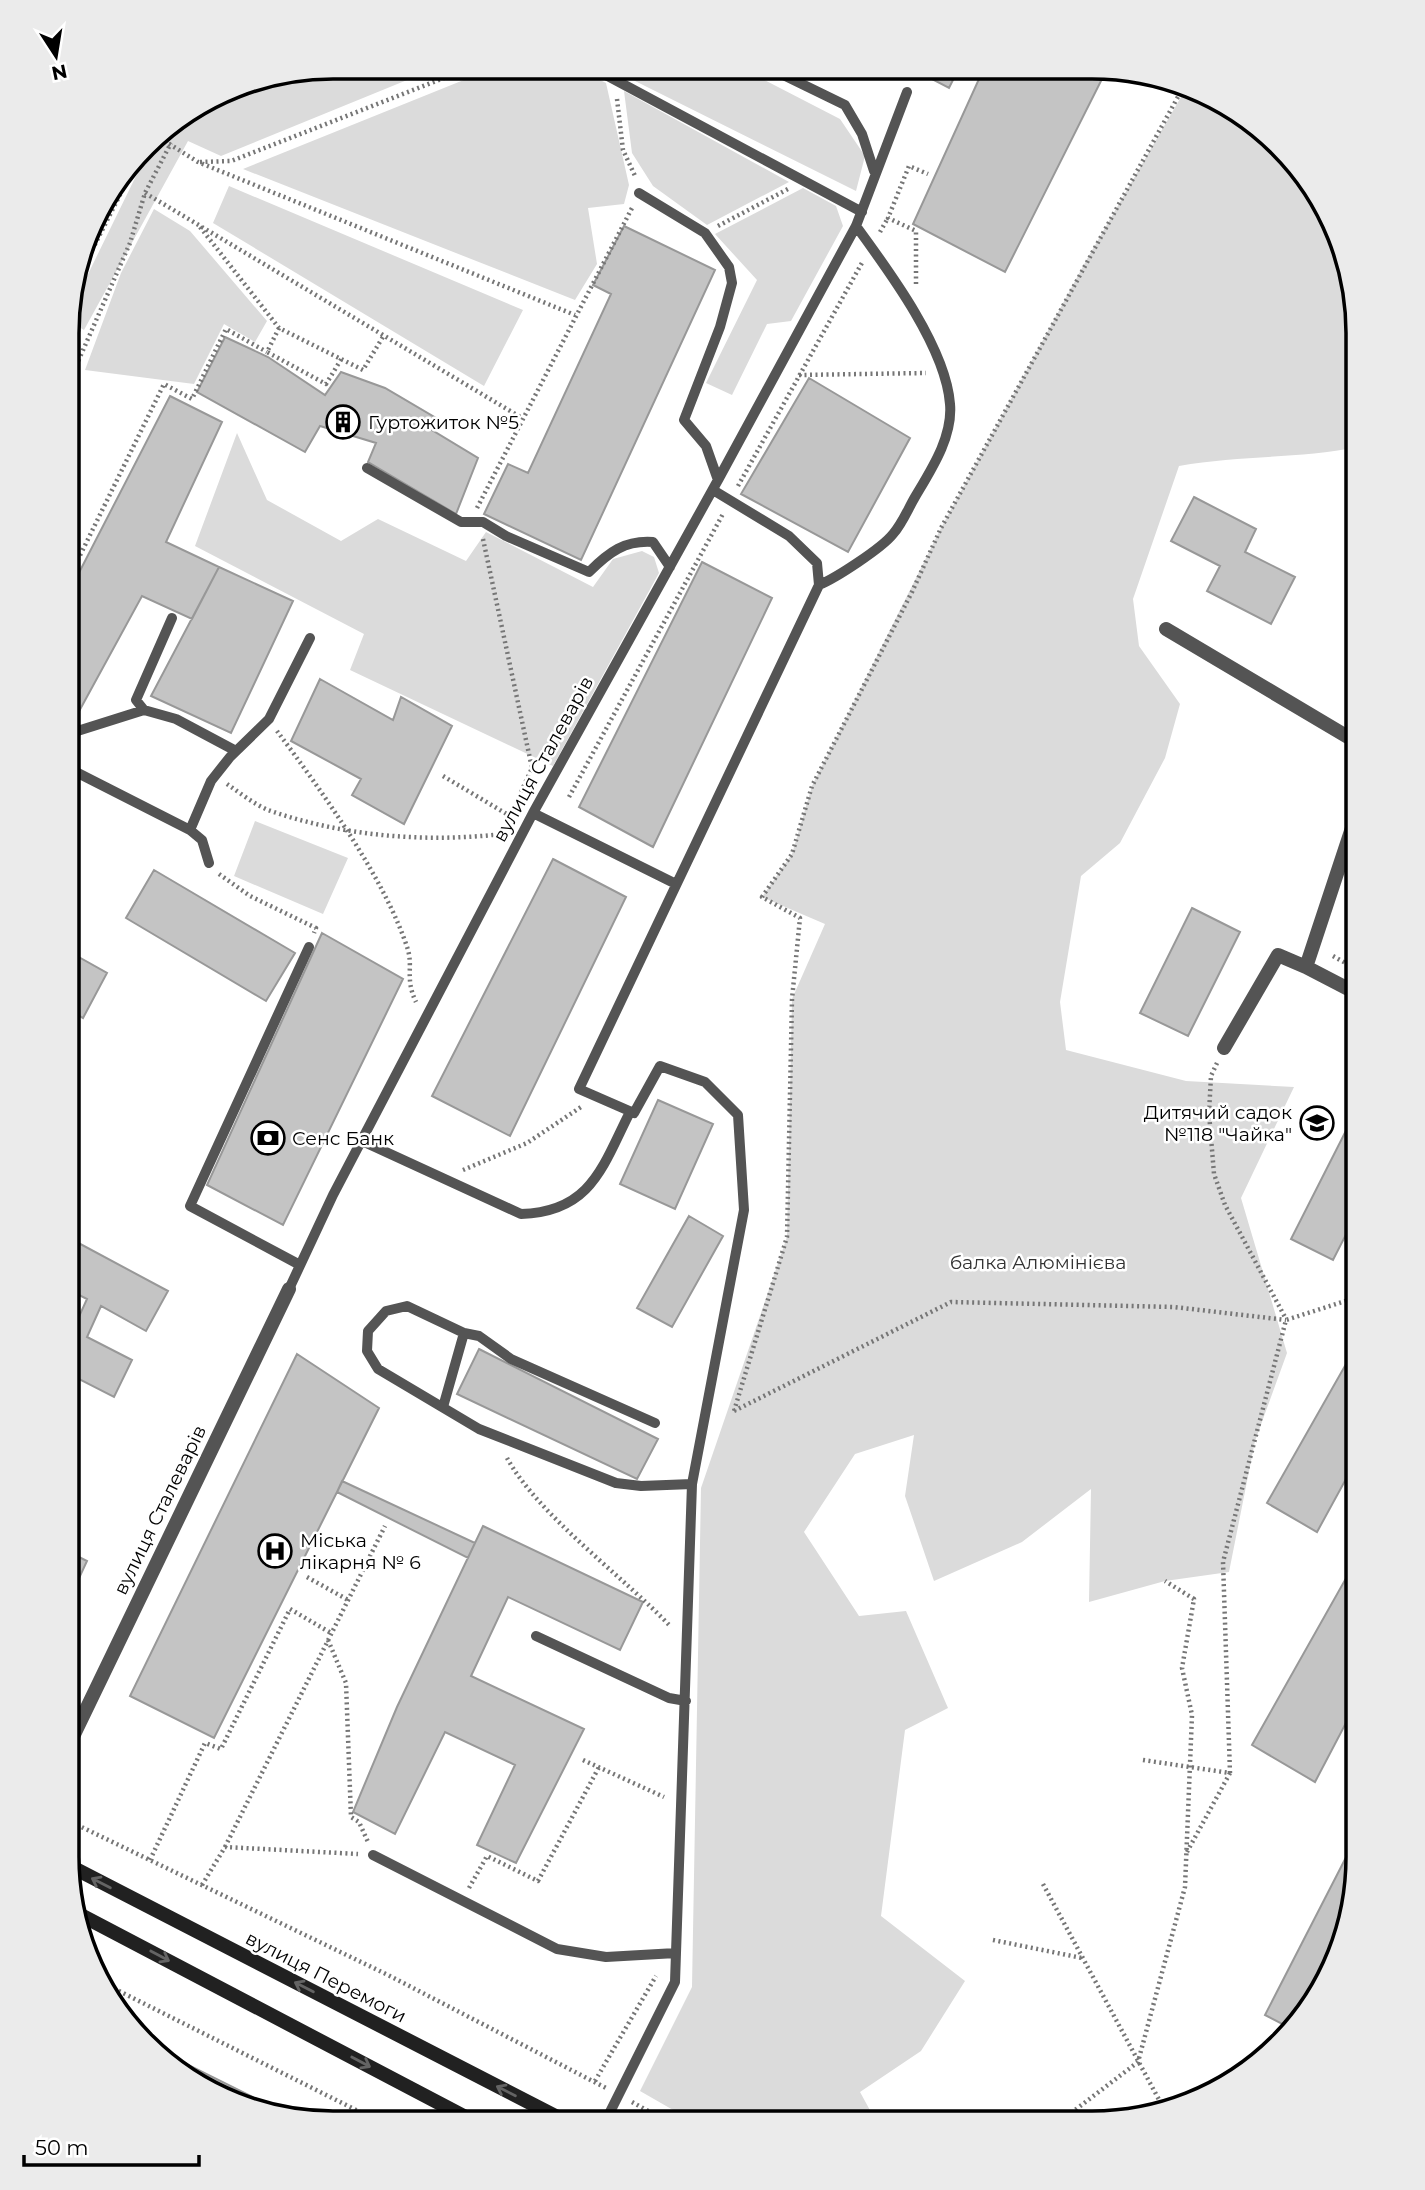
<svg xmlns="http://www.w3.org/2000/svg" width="1425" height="2190" viewBox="0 0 1425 2190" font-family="Montserrat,sans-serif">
<rect width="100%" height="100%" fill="#fff"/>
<path fill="#dbdbdb" d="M332 67H439L221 156 188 141 84 330 69 321V313L157 133 231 87Z
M496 67H575L606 83 629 185 624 204 588 208 597 264 575 300 243 169Z
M631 67 741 68 840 119 865 156 856 191 627 77Z
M1188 85 1254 121 1303 170 1338 230 1358 332V447C1299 459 1239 455 1179 466L1133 599 1139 646 1180 704 1165 758 1120 843 1081 876 1060 1002 1066 1050 1186 1081 1294 1087 1241 1198 1287 1353 1255 1441 1229 1572 1165 1581 1089 1602 1091 1489 1022 1542 934 1581 905 1496 914 1435 855 1454 804 1532 859 1616 906 1611 948 1708 905 1730 881 1916 965 1981 921 2051 860 2092 877 2123 694 2122 640 2091 692 1987 701 1488 787 1237 792 999 825 924 762 897 792 854 812 786 941 528 1087 259Z
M624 91 789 182 707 225 653 186 632 153Z
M229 186 523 310 484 386 213 223Z
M803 188 836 206 843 226 791 321 767 324 732 395 706 383 757 280 715 234Z
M154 209 190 231 267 321 255 342 224 324 194 384 85 370 121 273Z
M237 433 267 500 341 541 378 519 466 561 486 532 593 587 613 559 642 551 654 557 659 573 553 766 350 670 364 634 195 546Z
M255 821 348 858 323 914 234 876Z"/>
<path fill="#c4c4c4" stroke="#989898" stroke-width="2" d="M911 68H959L949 88Z
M984 68 1107 69 1005 272 913 224Z
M624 226 715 270 581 560 484 514 508 464 528 473 611 294 593 285Z
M225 337 268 357 325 395 341 372 385 388 436 418 432 430 478 458 456 514 368 462 376 443 320 426 305 452 197 392Z
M809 378 910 438 848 552 741 494Z
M170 396 222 422 166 542 219 567 192 619 142 596 71 726 68 725V594Z
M1194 497 1256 529 1245 552 1295 577 1271 624 1207 591 1220 566 1171 541Z
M702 562 772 598 653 847 579 807Z
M219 567 293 601 231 733 151 696Z
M320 679 393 720 401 697 452 726 404 824 352 795 361 779 291 741Z
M1358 847V879L1346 873Z
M553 859 626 897 510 1136 432 1096Z
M154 870 295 953 266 1001 126 918Z
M1192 908 1240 932 1188 1036 1140 1013Z
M322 933 403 979 283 1225 207 1185Z
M68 951 107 973 83 1018 68 1009Z
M658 1100 713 1124 675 1209 620 1184Z
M1358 1107V1211L1333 1260 1291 1239Z
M689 1216 723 1236 672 1327 637 1308Z
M71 1239 168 1291 146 1331 101 1306 87 1337 132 1360 114 1397 67 1373V1327L73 1330 87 1299 67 1289V1247Z
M1358 1343V1457L1317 1532 1267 1503Z
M479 1349 658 1439 637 1479 457 1394Z
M297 1354 379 1408 214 1738 130 1696Z
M342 1481 475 1543 468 1558 337 1492Z
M483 1526 643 1602 620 1650 508 1597 471 1676 584 1729 516 1863 477 1845 515 1765 445 1732 395 1834 353 1812 397 1707Z
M67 1551 87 1561 67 1604Z
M1358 1557V1700L1315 1782 1252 1745Z
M67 1659 75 1663 67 1681Z
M1358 1834V1876L1344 1944 1313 2006 1292 2029 1265 2015Z
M146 2044 265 2103 261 2111 231 2103 171 2069Z"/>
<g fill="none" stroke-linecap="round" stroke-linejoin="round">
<path stroke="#767676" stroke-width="4.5" stroke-dasharray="2 3.5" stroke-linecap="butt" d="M617 99 623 150 636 178
M155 135 198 162 575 315
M200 162 231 161 472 67
M145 193 522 418
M718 226 788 189
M200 227 279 328 363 370 384 335
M880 232 888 218
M916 284V231L888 218 909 166 928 174
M70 294 141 153
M279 328 267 352 326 384 342 358
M799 375 926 373
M69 442 73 373 130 243 145 193 171 143
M738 486 863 261
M477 508 632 208
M68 512 77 564
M483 539 532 768 509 818
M68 580 164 384 192 399 226 329 267 352
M277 731C321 790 386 880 408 950 413 968 405 979 416 1002
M443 776 510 816
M227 784C240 793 254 804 268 810 342 836 424 843 502 834
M569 797 724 512
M219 874 250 896 316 928 314 933
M1333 956 1358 970
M1217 1063 1211 1076 1209 1113 1214 1174 1225 1205 1286 1319
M463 1170 527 1143 581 1107
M734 1411 787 1237 792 999 800 918 762 897 792 854 812 786 912 592 941 528 1185 84
M734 1411 951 1302 1174 1307 1286 1320
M507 1458C539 1516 624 1577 671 1627
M307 1577 348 1600
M328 1640 346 1683 351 1817 359 1822 368 1842
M583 1760 664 1797
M1143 1760 1230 1773 1187 1852
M1230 1773 1223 1562 1286 1320 1358 1297
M67 1820 388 1975 606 2088
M225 1847 385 1526
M150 1860 205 1743 221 1749 290 1609 331 1633
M1043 1884 1164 2109
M202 1885 225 1847 358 1854
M469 1888 487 1856 538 1881 599 1767
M993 1940 1082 1958
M99 1981 378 2121
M595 2081 656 1976
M632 2102 668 2122
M1058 2123 1138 2062 1185 1887 1192 1715 1182 1668 1194 1599 1165 1581"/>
<path stroke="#545454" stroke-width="10" d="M591 67 862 212
M769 68 845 105 862 134 874 171
M367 468 461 522H483L506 536 589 572C609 552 625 540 653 542L670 567
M718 480 856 226 907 92
M713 490 789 536 817 563 819 585
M144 710 136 700 172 618
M68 734 144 710 176 719 236 751
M68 768 190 830 202 840 209 863
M533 813 676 884
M190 830 211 781 230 757 269 719 310 638
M362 1141 521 1214C592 1212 603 1165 630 1112
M300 1265 190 1206 309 947
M289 1289 333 1195 533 813 718 480 706 446 684 420 720 327 732 283 729 267 705 233 639 193
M443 1407 464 1333
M655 1423 511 1359 479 1336 464 1333 407 1306 386 1311 368 1331 367 1351 378 1369 479 1429 616 1483 641 1486 692 1484
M536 1636 669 1698 686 1701
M373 1855 557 1949 606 1957 676 1953
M605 2122 675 1982 692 1484 744 1210 738 1115 705 1082 660 1066 634 1113 579 1089 819 585C836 578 882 548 893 534 902 524 908 509 915 497 931 470 953 437 950 404 946 348 889 271 856 226"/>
<path stroke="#545454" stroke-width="14" d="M1166 629 1358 743
M1358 994 1306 967 1358 810
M1224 1048 1278 955 1306 967
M67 1749 289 1289"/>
<path stroke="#212121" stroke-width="14" d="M68 1865 567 2122
M77 1913 475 2122"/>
</g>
<defs><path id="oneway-shaft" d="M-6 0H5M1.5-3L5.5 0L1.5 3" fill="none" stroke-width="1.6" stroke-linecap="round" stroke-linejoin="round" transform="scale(1.75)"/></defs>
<g stroke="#646464">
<use href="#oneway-shaft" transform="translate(101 1883) rotate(-153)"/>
<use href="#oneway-shaft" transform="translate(160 1956) rotate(28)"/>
<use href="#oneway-shaft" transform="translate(304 1987) rotate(-153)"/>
<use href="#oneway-shaft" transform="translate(361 2062) rotate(28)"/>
<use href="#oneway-shaft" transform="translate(506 2091) rotate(-153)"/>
</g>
<defs>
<symbol id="building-ring" viewBox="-11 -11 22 22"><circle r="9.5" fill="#fff" stroke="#000" stroke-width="1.5"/><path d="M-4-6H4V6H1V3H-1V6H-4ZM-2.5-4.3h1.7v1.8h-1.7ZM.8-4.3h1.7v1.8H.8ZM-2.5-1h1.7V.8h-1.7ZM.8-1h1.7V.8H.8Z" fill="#000"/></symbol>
<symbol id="school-ring" viewBox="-11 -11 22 22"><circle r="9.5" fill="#fff" stroke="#000" stroke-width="1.5"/><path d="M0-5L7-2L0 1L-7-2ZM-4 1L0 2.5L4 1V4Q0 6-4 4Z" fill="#000"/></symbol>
<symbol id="bank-ring" viewBox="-11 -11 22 22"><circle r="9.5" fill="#fff" stroke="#000" stroke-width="1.5"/><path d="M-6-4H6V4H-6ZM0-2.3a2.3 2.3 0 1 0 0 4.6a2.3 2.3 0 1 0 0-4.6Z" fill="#000"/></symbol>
<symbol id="hospital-ring" viewBox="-11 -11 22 22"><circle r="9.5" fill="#fff" stroke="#000" stroke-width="1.5"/><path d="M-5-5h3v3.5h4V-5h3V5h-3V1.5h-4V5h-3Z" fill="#000"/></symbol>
</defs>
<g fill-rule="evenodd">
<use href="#building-ring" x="324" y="403" width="38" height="38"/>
<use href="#school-ring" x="1298" y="1104" width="38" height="38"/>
<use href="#bank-ring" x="249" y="1119" width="38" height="38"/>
<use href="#hospital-ring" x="256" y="1532" width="38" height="38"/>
</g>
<g text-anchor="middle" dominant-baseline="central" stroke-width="5" stroke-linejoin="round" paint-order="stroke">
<g font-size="19" fill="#000" stroke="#fff" text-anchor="start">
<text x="368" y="422">Гуртожиток №5</text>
<text x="1292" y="1112" text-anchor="end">Дитячий садок<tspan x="1292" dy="22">№118 "Чайка"</tspan></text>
<text x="292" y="1138">Сенс Банк</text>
<text x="300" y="1540">Мiська<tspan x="300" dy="22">лiкарня № 6</tspan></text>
</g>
<g font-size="19" fill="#000" stroke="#fff">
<text transform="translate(543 759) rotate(-61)">вулиця Сталеварів</text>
<text transform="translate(160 1510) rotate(-64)">вулиця Сталеварів</text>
<text transform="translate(326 1977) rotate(27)">вулиця Перемоги</text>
</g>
<g font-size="19" fill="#323232" stroke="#fff">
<text x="1038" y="1262">балка Алюмінієва</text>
</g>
</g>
<path d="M0 0H1425V2190H0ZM333 79H1092A254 254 0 0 1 1346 333V1857A254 254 0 0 1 1092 2111H333A254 254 0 0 1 79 1857V333A254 254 0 0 1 333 79Z" fill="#ebebeb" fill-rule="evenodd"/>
<path fill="none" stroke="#000" stroke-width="3.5" d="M333 79H1092A254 254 0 0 1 1346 333V1857A254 254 0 0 1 1092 2111H333A254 254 0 0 1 79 1857V333A254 254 0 0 1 333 79Z"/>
<g transform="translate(56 56) rotate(168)" stroke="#ffffff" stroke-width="5" paint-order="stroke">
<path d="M0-5L12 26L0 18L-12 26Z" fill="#000000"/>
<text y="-10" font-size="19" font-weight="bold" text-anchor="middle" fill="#000000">N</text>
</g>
<path d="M24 2155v10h175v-10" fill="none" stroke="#000000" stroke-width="3.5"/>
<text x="35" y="2155" font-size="21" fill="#000000" stroke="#ffffff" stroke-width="5" paint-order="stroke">50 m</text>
</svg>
